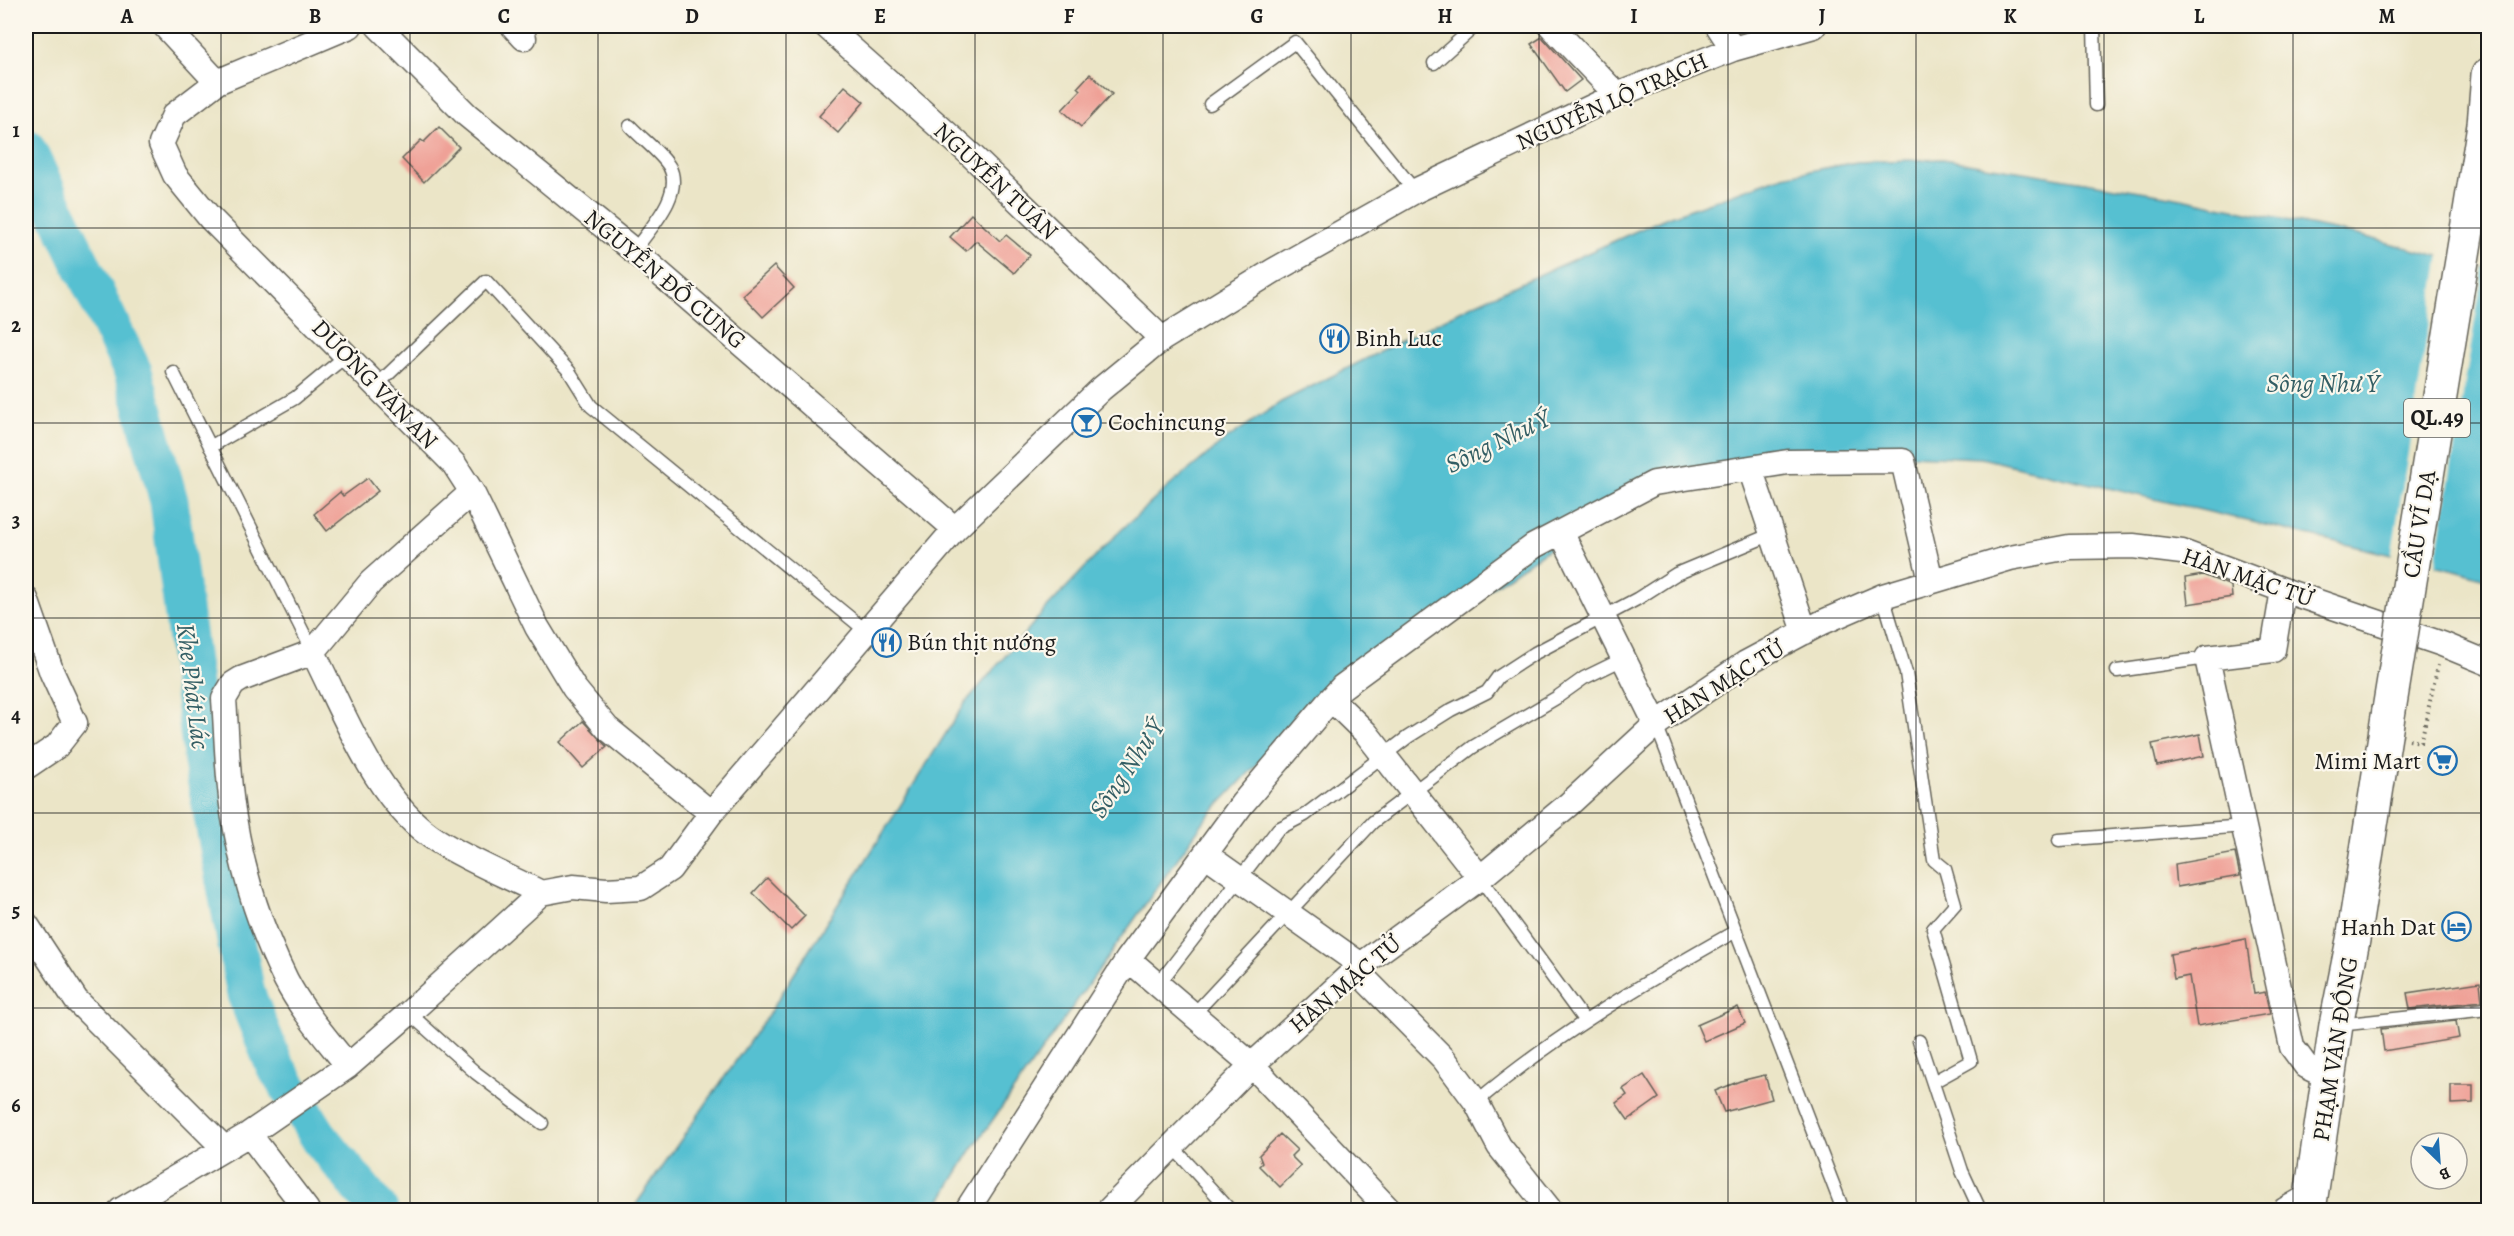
<svg xmlns="http://www.w3.org/2000/svg" width="2514" height="1236" viewBox="0 0 2514 1236" font-family="Alegreya,serif">
<rect width="100%" height="100%" fill="#fbf7ec"/>
<filter id="ink" filterUnits="userSpaceOnUse"><feTurbulence type="fractalNoise" baseFrequency=".0167" numOctaves="2"/><feDisplacementMap in="SourceGraphic" scale="12" xChannelSelector="R" yChannelSelector="G"/><feConvolveMatrix kernelMatrix="1 2 1 2 8 2 1 2 1" color-interpolation-filters="sRGB"/></filter>
<filter id="wash" filterUnits="userSpaceOnUse"><feTurbulence type="fractalNoise" baseFrequency=".008" numOctaves="4" result="noise"/><feDisplacementMap in="SourceGraphic" scale="24" xChannelSelector="R" yChannelSelector="G"/><feGaussianBlur stdDeviation="1.35" result="paint"/><feColorMatrix in="noise" values="0 0 0 0 0 0 0 0 0 0 0 0 0 0 0 0 0 1.4 0 .05"/><feComposite in="paint" operator="in"/></filter>
<g filter="url(#wash)">
<rect width="100%" height="100%" fill="#ebe5c7"/>
<path fill="#56c0d1" stroke="#396e76" stroke-width="1.5" d="M1942 159 2171 196 2362 236 2488 269V580L2459 571 1981 458 1861 453 1627 496 1333 695 1265 756 1207 817 968 1155 935 1210H632L772 1009 965 703 1044 611 1118 533 1167 488 1225 440 1281 402 1468 307 1663 219 1783 176 1857 162Z"/>
<path fill="#ebe5c7" d="M2440 255 2484 265 2435 569 2391 558Z"/>
<g fill="none" stroke-linecap="round" stroke-linejoin="round">
<path stroke="#56c0d1" stroke-width="39" d="M26 148 133 372 169 501 203 762 246 994 274 1064 321 1140 379 1210"/>
</g>
<g id="blocks">
<path fill="#efa197" d="M1542 37 1581 80 1565 92 1531 44Z
M1090 74 1112 94 1081 127 1062 110 1081 90 1078 87Z
M845 86 864 102 838 133 819 116Z
M439 127 459 147 424 182 402 159 421 140 424 142Z
M971 214 1000 241 1006 235 1030 255 1014 273 976 241 966 251 950 237Z
M774 266 794 288 763 317 742 295Z
M368 478 378 491 327 531 314 514 340 492 343 496Z
M2203 575 2231 586 2232 597 2188 604 2185 578Z
M583 721 607 747 583 768 560 742Z
M2200 734 2204 756 2157 766 2152 744Z
M2235 853 2240 876 2177 887 2175 864Z
M767 878 805 916 791 930 753 893Z
M2246 939 2254 994 2265 992 2270 1014 2197 1026 2189 976 2174 979 2170 954Z
M2480 982 2482 1001 2410 1009 2407 993Z
M1738 1007 1745 1023 1704 1041 1697 1025Z
M2456 1021 2459 1038 2384 1051 2381 1029Z
M1644 1075 1659 1098 1628 1120 1616 1103 1627 1095 1623 1089Z
M1765 1075 1772 1099 1724 1112 1715 1091 1740 1081Z
M2451 1085H2473V1103L2451 1104Z
M1280 1134 1297 1150 1291 1156 1301 1166 1280 1187 1259 1166 1262 1163 1259 1155Z"/>
</g>
</g>
<g filter="url(#ink)">
<use href="#blocks" fill-opacity="0" stroke="#646258" stroke-width="1.5"/>
<g fill="none" stroke-linecap="round" stroke-linejoin="round">
<defs>
<path id="service" d="M2094 26 2096 105
M1434 63 1475 26
M1210 104 1295 42 1415 191
M630 126C642 139 660 152 669 166 685 194 649 229 634 251
M173 372 313 652
M376 386 486 281 569 371 591 406 865 630
M210 447 295 398 347 355
M1883 596 1906 673 1934 860 1945 869 1955 904 1933 929 1971 1061 1933 1082
M2117 671 2207 658
M1656 724 1843 1210
M2059 840 2245 826
M1480 878 1584 1020
M1157 986 1278 829 1305 815 1408 737 1451 710 1487 692 1498 677 1535 653 1637 599 1676 574 1772 534
M409 1013 476 1073 542 1123
M1193 1015 1373 822 1473 747 1556 698 1584 678 1623 659
M2338 1025 2488 1009
M1919 1041 1962 1171 1980 1210
M1476 1102C1556 1035 1645 982 1736 931
M1172 1146 1230 1210"/>
<path id="minor" d="M165 26 217 82
M350 26 217 82 174 115 161 144 175 175 210 218 454 464 472 492 537 627 574 688 607 728 711 813
M378 26 467 115 634 251 955 529
M513 26 524 38
M826 26 970 154 1162 339
M1551 26 1617 95
M1718 26 1733 49
M1750 468 1805 632
M1561 532 1656 724
M2283 590 2273 650 2207 658 2292 1047 2306 1066 2329 1077
M26 599 52 673 75 723 57 746 26 767
M313 652C345 715 377 804 438 841 470 861 507 876 541 893
M1331 699 1366 733 1480 878
M1206 855 1361 965
M26 924 76 1000 224 1148
M1128 959 1252 1065 1389 1210
M1356 970 1444 1059 1476 1102 1499 1146 1550 1210
M348 1066C326 1038 302 1011 286 980 261 930 243 874 234 818 227 779 227 738 224 699L233 684 241 679 313 652 371 582 472 492
M249 1134 307 1210
M121 1210 249 1134 348 1066 409 1013 541 893 573 887 606 890 641 888 670 869 711 813 955 529 1101 389 1162 339 1273 271 1415 191 1617 95 1733 49 1814 26
M967 1210 1128 959 1242 804 1331 699 1342 687 1534 546 1654 483 1788 462 1903 461 1931 581
M1109 1210 1252 1065 1361 965 1480 878 1568 805 1656 724 1746 663 1823 622 1883 596 2010 558 2069 547 2133 546 2182 552 2283 590 2442 644 2488 663
M2285 1210 2311 1195"/>
<path id="primary" d="M2309 1210 2336 1025 2353 940 2389 710"/>
<path id="trunk" d="M2484 125 2488 75"/>
</defs>
<use href="#service" stroke="#646258" stroke-width="15"/>
<use href="#minor" stroke="#646258" stroke-width="27"/>
<use href="#primary" stroke="#646258" stroke-width="36"/>
<use href="#trunk" stroke="#646258" stroke-width="36"/>
<path stroke="#646258" stroke-width="4" stroke-dasharray="1.5 4.5" stroke-linecap="butt" d="M2409 740 2421 742 2438 665"/>
<use href="#service" stroke="#fff" stroke-width="12"/>
<use href="#minor" stroke="#fff" stroke-width="24"/>
<use href="#primary" stroke="#fff" stroke-width="33"/>
<use href="#trunk" stroke="#fff" stroke-width="33"/>
<defs>
<path id="trunk-bridge" d="M2389 710 2484 125"/>
</defs>
<use href="#trunk-bridge" stroke="#646258" stroke-width="36" stroke-linecap="butt"/>
<use href="#trunk-bridge" stroke="#fff" stroke-width="33"/>
</g>
</g>
<path fill="none" stroke="#1c1c1c" stroke-width="1.5" stroke-opacity="0.55" d="M221 26V1210M410 26V1210M598 26V1210M786 26V1210M975 26V1210M1163 26V1210M1351 26V1210M1539 26V1210M1728 26V1210M1916 26V1210M2104 26V1210M2293 26V1210M26 228H2488M26 423H2488M26 618H2488M26 813H2488M26 1008H2488"/>
<defs>
<symbol id="restaurant-ring" viewBox="-11 -11 22 22"><circle r="9.5" fill="#fbf7ec" stroke="#1f6fb2" stroke-width="1.5"/><path d="M-5-6h1v4h1v-4h1v4h1v-4h1v5L-1.5 .5V6h-2V.5L-5-1ZM5-6V6H3V1.5H1.5Q1.5-4 5-6Z" fill="#1f6fb2"/></symbol>
<symbol id="bar-ring" viewBox="-11 -11 22 22"><circle r="9.5" fill="#fbf7ec" stroke="#1f6fb2" stroke-width="1.5"/><path d="M-6-5H6L.8 .8V4.5H3.5V6h-7V4.5H-.8V.8Z" fill="#1f6fb2"/></symbol>
<symbol id="supermarket-ring" viewBox="-11 -11 22 22"><circle r="9.5" fill="#fbf7ec" stroke="#1f6fb2" stroke-width="1.5"/><path d="M-6-5.5h2.5l.6 2H6L4.5 2H-2.5L-4.4-4H-6ZM-1.5 3.2a1.3 1.3 0 1 0 .1 0ZM3 3.2a1.3 1.3 0 1 0 .1 0Z" fill="#1f6fb2"/></symbol>
<symbol id="hotel-ring" viewBox="-11 -11 22 22"><circle r="9.5" fill="#fbf7ec" stroke="#1f6fb2" stroke-width="1.5"/><path d="M-6-4.5h1.5V1H6V5H4.5V3h-9V5H-6ZM-4 0a1.8 1.8 0 1 1 3.6 0ZM.5 0V-2.5h3Q6-2.5 6 0Z" fill="#1f6fb2"/></symbol>
</defs>
<g fill-rule="evenodd">
<use href="#restaurant-ring" x="1318" y="322" width="33" height="33"/>
<use href="#bar-ring" x="1070" y="406" width="33" height="33"/>
<use href="#restaurant-ring" x="870" y="626" width="33" height="33"/>
<use href="#supermarket-ring" x="2426" y="744" width="33" height="33"/>
<use href="#hotel-ring" x="2440" y="910" width="33" height="33"/>
</g>
<g text-anchor="middle" dominant-baseline="central" stroke-width="4.5" stroke-linejoin="round" paint-order="stroke">
<rect fill="#fbf7ec" stroke="#5f5e5a" stroke-width="1.5" x="2404" y="399" width="66" height="38" rx="4.5"/>
<g font-size="22" font-weight="bold" fill="#1c1c1c">
<text x="2437" y="418">QL.49</text>
</g>
<g font-size="24" fill="#1c1c1c" stroke="#fbf7ec">
<text transform="translate(1612 101) rotate(-24)">NGUYỄN LỘ TRẠCH</text>
<text transform="translate(996 181) rotate(43)">NGUYỄN TUÂN</text>
<text transform="translate(665 279) rotate(40)">NGUYỄN ĐỖ CUNG</text>
<text transform="translate(375 384) rotate(46)">DƯƠNG VĂN AN</text>
<text transform="translate(2419 524) rotate(-81)">CẦU VĨ DẠ</text>
<text transform="translate(2248 577) rotate(19)">HÀN MẶC TỬ</text>
<text transform="translate(1724 682) rotate(-32)">HÀN MẶC TỬ</text>
<text transform="translate(1345 984) rotate(-40)">HÀN MẶC TỬ</text>
<text transform="translate(2335 1049) rotate(-81)">PHẠM VĂN ĐỒNG</text>
</g>
<g font-size="24" fill="#1c1c1c" stroke="#fbf7ec" text-anchor="start">
<text x="1355" y="338">Binh Luc</text>
<text x="1108" y="422">Cochincung</text>
<text x="907" y="642">Bún thịt nướng</text>
<text x="2421" y="761" text-anchor="end">Mimi Mart</text>
<text x="2436" y="927" text-anchor="end">Hanh Dat</text>
</g>
<g font-size="26" font-style="italic" fill="#335e64" stroke="#fbf7ec">
<text x="2323" y="383">Sông Như Ý</text>
<text transform="translate(1498 441) rotate(-26)">Sông Như Ý</text>
<text transform="translate(193 686) rotate(83)">Khe Phát Lác</text>
<text transform="translate(1127 768) rotate(-56)">Sông Như Ý</text>
</g>
</g>
<rect width="2514" height="1236" fill="none" stroke="#fbf7ec" stroke-width="66"/>
<g transform="translate(2439 1161) rotate(155)"><circle r="28" fill="#fbf7ec" stroke="#a29f99" stroke-width="1.5"/>
<path d="M0-4.5L10 22L0 15L-10 22Z" fill="#1f6fb2"/>
<text y="-9" font-size="16" font-weight="bold" text-anchor="middle" fill="#1c1c1c">B</text>
</g>
<rect x="33" y="33" width="2448" height="1170" fill="none" stroke="#1c1c1c" stroke-width="2"/>
<g font-size="20" text-anchor="middle" font-weight="bold" fill="#1c1c1c">
<text x="127" y="23">A</text>
<text x="315" y="23">B</text>
<text x="504" y="23">C</text>
<text x="692" y="23">D</text>
<text x="880" y="23">E</text>
<text x="1069" y="23">F</text>
<text x="1257" y="23">G</text>
<text x="1445" y="23">H</text>
<text x="1634" y="23">I</text>
<text x="1822" y="23">J</text>
<text x="2010" y="23">K</text>
<text x="2199" y="23">L</text>
<text x="2387" y="23">M</text>
<text x="16" y="137">1</text>
<text x="16" y="332">2</text>
<text x="16" y="527">3</text>
<text x="16" y="722">4</text>
<text x="16" y="917">5</text>
<text x="16" y="1112">6</text>
</g>
</svg>
